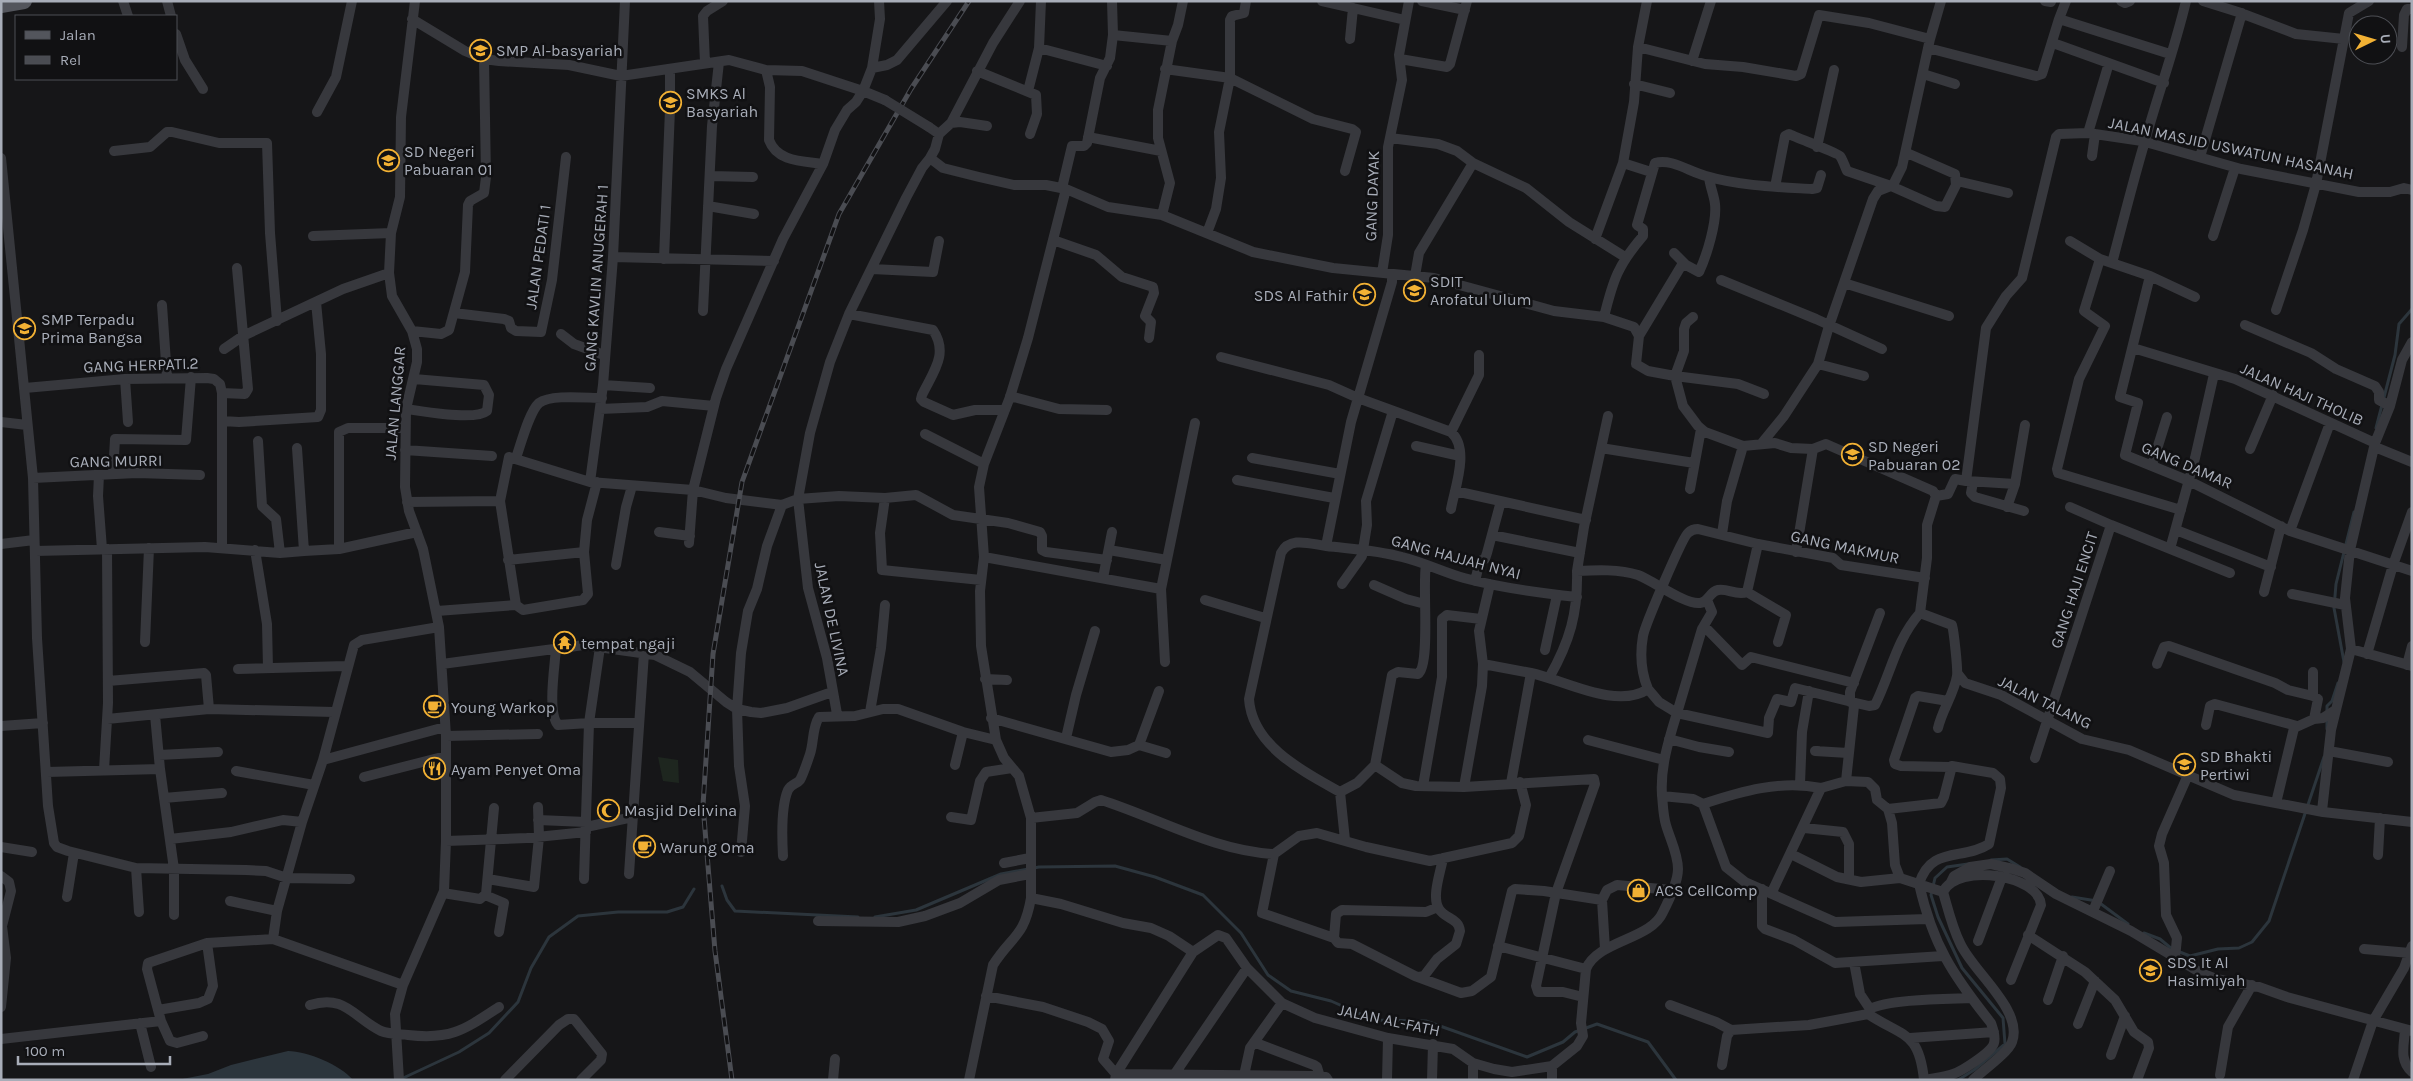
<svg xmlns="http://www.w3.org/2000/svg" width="2413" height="1081" viewBox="0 0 2413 1081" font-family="Karla,sans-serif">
<rect width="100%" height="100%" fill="#161618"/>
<path fill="#1e261f" d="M658 757 678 760 679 783 663 781Z"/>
<path fill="#2c353c" d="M288 1051C307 1051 341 1065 353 1080H177L208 1074 231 1065Z"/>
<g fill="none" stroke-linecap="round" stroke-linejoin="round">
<path stroke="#2c353c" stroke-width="3" d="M2376 428 2395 355 2399 324 2412 309
M2344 662 2334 608 2336 584 2354 512
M2327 729V706L2332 701 2338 683
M1991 860 2007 859 2020 867
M722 886 727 900 735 911 858 917
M2072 897 2097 901 2128 924
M875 917 916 910 1001 874 1039 867 1115 866 1155 877 1203 895 1241 933 1268 975 1291 991 1331 1001 1374 1020 1426 1021 1527 1057 1563 1042 1575 1032 1597 1024 1648 1042 1676 1080
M2144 933 2160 939 2172 949 2190 956 2218 949 2239 948 2252 942 2269 921 2324 757
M401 1079 459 1052 489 1033 518 1002 531 968 549 937 578 916 618 912H667L683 907 694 889
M1958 1080 1974 1070 2005 1044 2003 1018 1962 968 1938 917 1931 895 1935 878 1947 867 1968 864"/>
<path stroke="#37383d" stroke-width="10" d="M123 1 128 16
M167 1 171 16
M1322 1 1353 8
M1422 1 1465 10
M2045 1 2051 2
M2121 1 2125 3 2130 1
M2203 1 2238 12 2296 34 2344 39
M412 19 465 51 484 59 499 61 569 65 621 76 729 60 766 70 770 87 769 140C777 162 803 161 823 164
M2059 19 2066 1
M176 34 185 60 203 89
M1113 35 1172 41
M1350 39 1353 8 1405 20
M2053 43 2164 83
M1638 47 1705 64 1743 67 1796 76 1801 74 1819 15 1869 23 1930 39
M2402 47 2404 15 2407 9H2412
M1039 48 1107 66
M1928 48 2036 76 2042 74 2059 19 2170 54
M1400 59 1447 67 1450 64 1467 1
M1692 61 1711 1
M705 63 703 16 707 11 723 1
M872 68 880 19 879 1
M1165 69 1230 78 1313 119 1352 129 1356 132 1345 171
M766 70 802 71 863 91 872 68 887 65 897 60 947 1
M977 71 1036 95 1037 114 1030 134
M1923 74 1955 84
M1634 84 1670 93
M1028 91 1039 48 1041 1
M317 112 336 77 352 1
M951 123 960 122 987 126
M929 127 939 134 935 149 930 158 943 168 979 177 1014 185H1046L1066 189 1108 207 1162 215 1253 252 1333 268 1434 278 1554 311 1604 317 1634 327 1639 336 1636 364 1648 371 1675 376 1683 406 1698 426 1705 432 1743 446 1775 443 1791 448 1813 449 1826 444 1933 491 1936 496 1927 525V558L1920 613
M2088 133 2109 63
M939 134 951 123 993 43 1020 1
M1088 137 1161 151
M1390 138 1438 144 1457 151 1473 163 1526 188 1569 222 1625 257
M1817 147 1834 70
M114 151 150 147 167 132H172L219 143H267L270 233 277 321
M2092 156 2095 134
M2200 157 2242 13
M1 158 33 478 37 638 48 806 54 843 57 847 68 851 136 868 246 870 266 871 287 878 350 879
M1623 163 1651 172
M711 176 753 177
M1957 181 2008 193
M1775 187 1785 136 1789 134C1797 138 1838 153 1840 156 1843 160 1845 167 1847 171L1891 186 1936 206 1945 207 1956 185 1955 174 1907 153
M1062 188 1072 146H1084L1087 143 1100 78 1110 58 1113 35 1112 1
M1066 189 1028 338 1010 397 984 464 979 487 984 557 980 591 981 646 996 740 1004 758 1019 776 1031 818V898L1061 904 1123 923 1151 928 1169 936 1193 952
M708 206 754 214
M1162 215 1170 183 1158 138V110L1172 41 1178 25 1183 1
M1207 233 1216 209 1221 178 1219 132 1230 78V20L1232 16 1244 13 1246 1
M313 236 391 233
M2213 236 2235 168
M1595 239 1623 163 1634 102 1638 47 1647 1
M1053 240 1096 255 1122 277 1153 287 1154 293 1145 316 1151 322 1149 338
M2070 241 2100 259 2150 276
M1674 253 1686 265 1699 272C1707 255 1717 222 1715 204 1714 195 1710 187 1709 177
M613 257 774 261
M664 259 670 109V70
M2100 259 2084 311 2105 326 2079 379 2057 469 2058 473 2181 510
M2112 263C2123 222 2133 181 2145 141 2158 94 2175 48 2186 1
M872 269 933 272 939 241
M1382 273 1388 235V147L1402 80 1399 55 1409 1
M1415 276 1419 253 1473 163
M1721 280 1816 319 1882 349
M1844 283 1949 316
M2195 297 2150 276 2120 397 2138 403 2125 455 2189 481 2290 531 2412 571
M162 305 167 377
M2276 310 2303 230 2316 184 2349 13 2369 1
M703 311 712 126 719 62
M454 313 504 319 509 321 511 328 516 331 541 332 552 280 566 157
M849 314 933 330C949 354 933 372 922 395L921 399 924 402 953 415 975 410H1005
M1604 317C1613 280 1618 265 1643 236V229L1637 225 1655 163C1671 158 1690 172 1706 176 1740 186 1777 187 1812 189L1817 188 1821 175
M1693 317 1686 323 1684 329V351L1675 376 1738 384 1764 394
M2245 325 2311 353 2336 369 2375 386 2379 392V400L2390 406
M412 331 441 334 449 330 465 272 468 205 470 201 484 193 486 177 484 59
M561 334 574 344 604 355
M1639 336 1683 263
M2133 348 2235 379 2375 443
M224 349 243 336 343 289 389 273
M1221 357 1329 385 1358 398 1451 432C1470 449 1455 487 1451 509
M1818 364 1864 376
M125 379 128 422
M603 385 650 388
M25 388 125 379 207 378 214 379 220 384 222 393V547
M222 393 245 394 248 389 237 268
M1010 396 1059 409 1107 410
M406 409C422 411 475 421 487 411L489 395 484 385 414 379
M600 409 647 407 662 401 714 406
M222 421 239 422 318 417 321 410V354L316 302
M1 422 27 425
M1451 432 1479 375V355
M925 434 984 464
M258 441 262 506 276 519 280 553
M1762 443 1784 416 1818 364 1829 326 1873 199 1878 191 1893 185 1902 167 1930 39 1941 1
M1416 446 1460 456
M2375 447 2412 462
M1601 448 1694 463
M2250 449 2273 395
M405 450 492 456
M516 458C521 444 529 412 539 403 551 394 586 398 602 398
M1252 458 1340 474
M2152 465 2167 417
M113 474 115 439 186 440 191 377
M99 475 98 496 102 549
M33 478 137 473 200 475
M1237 480 1334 498
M1967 481 2015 484
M590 482 603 385 613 257 625 1
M597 482 587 520 584 552 588 594 583 600 523 610 516 605 500 501 509 457 590 482 693 490 726 498 782 505
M1973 482 1971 493 1975 497 2024 511
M1690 489 1701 429
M1455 491 1586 520
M1936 496 1948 494 1955 479 1966 481 1986 328 2006 296 2022 278 2056 137 2059 134 2088 133 2142 141 2241 169 2359 192H2390L2404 188 2412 190
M885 498 880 533 882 570 981 580
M407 502 500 501
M2007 507 2015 484 2025 425
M2070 507 2111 525
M2176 530 2271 567
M2290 531 2330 423
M659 532 690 536
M1722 534 1727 501 1743 446
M1492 535 1580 553
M689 543 693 490 716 398 726 369 783 239 823 164 835 130 847 110 856 102 863 91 885 100
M1 544 34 540
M1758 544 1833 558 1841 565 1925 578
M1326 546C1352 549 1377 550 1402 557 1423 562 1443 572 1464 578 1501 588 1539 593 1577 597
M339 549V432L348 428H405
M2170 549 2195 458 2214 374
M255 550 267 624 268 668
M1109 550 1167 560
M35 551 205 547 280 553 304 551 297 448
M304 551 339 549 417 532
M1796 552 1813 449
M984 557 1161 589 1195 423
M508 560 584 552
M616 565 626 507 632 486
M1577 571 1584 527 1608 416
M1103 578 1112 532
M1475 581 1480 561 1485 559 1487 553 1501 501
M1342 584 1362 556 1367 525 1366 501 1393 411
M1374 585 1406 599 1425 604
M1161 589 1165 662
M1747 592 1786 615 1778 642
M2264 592 2281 526
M2292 594 2345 605
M1205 600 1265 618
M1707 600 1712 612 1702 629 1677 713 1768 733 1769 718 1777 699 1791 702 1795 688 1856 703
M437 611 516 605
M1920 613C1896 640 1891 673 1875 705L1869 706 1856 703 1854 706 1846 781 1868 782 1875 789 1877 800 1888 809 1892 823 1895 865 1900 878 1943 892
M1920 613 1952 625C1954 632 1958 670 1957 676 1954 694 1942 710 1938 728
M1704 626 1742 665 1751 657 1854 683
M145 642 149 548
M556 648C555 665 547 713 558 725L589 723H639
M2351 649 2412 666
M1545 650 1557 595
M2367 654 2393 565 2412 512
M442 664 584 645 655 655 690 672 726 702 737 709 751 712 761 713 787 708 832 692
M1483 664 1479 631 1490 584
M2157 664 2164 647 2169 646 2275 683 2288 690 2313 696 2318 699 2314 719
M2407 665 2412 646
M238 669 346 666
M2313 672V696
M1958 674 1965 683 2001 695 2082 739 2129 750 2234 795 2323 812 2412 822
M1549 678C1570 641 1578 613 1577 571 1597 570 1619 569 1638 575 1654 581 1685 605 1700 603 1709 602 1709 592 1718 590 1728 588 1736 596 1747 592L1758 544 1698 529C1694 529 1691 530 1688 533 1682 538 1645 625 1643 636 1640 653 1641 672 1648 689
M985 679 1007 680
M108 681 204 673 206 675 209 709
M1948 701 1918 696 1915 698 1894 760 1895 764 1901 766 1950 767
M1850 702V692L1880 613
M870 712 881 648 885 605
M837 714 827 658 808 588 798 499 839 496 885 498 916 495 953 515 1008 523 1040 532 1042 536V550L1046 552 1107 560
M155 715 160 769 174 869V915
M991 718 1111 752 1128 750 1139 745 1159 691
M107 719 209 709 334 712
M2206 725 2210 706 2215 704 2297 726
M1 726 43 723
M446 736 538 734
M1066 738 1076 695 1095 631
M1669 739 1699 747 1729 752
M1588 740 1664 760
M1139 745 1166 753
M1818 751H1815L1848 753
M2329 751 2388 762
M159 755 218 752
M2035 758 2111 525 2230 573
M323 760 445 727
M955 765 963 732
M1375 765 1402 783 1416 786 1464 787 1594 779 1595 784 1556 893 1536 986 1538 992H1563L1583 997
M1375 765 1392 675 1398 672 1418 674C1431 665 1422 584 1426 565
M104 770 108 703 107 549
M236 771 314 785
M47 772 160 769
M364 777 446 756
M1800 784 1802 732 1809 691
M1423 786 1442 677V619L1447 615 1481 619
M1464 787 1482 686 1483 664 1531 673
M1340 792C1304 772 1252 746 1249 699L1281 553C1290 536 1310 544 1326 546L1351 422 1392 282V274
M1662 796 1693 799 1703 804 1726 867 1745 882 1835 922 1927 919
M164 798 222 793
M2276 803 2294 728 2314 719 2323 718 2334 711
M1703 804C1742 791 1780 780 1821 788
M1888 809 1941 803 1944 797 1952 766 1993 773 2000 779 2001 788 1989 844C1963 861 1931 845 1919 884
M2322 811 2331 730 2351 649 2345 598 2350 550 2375 443 2390 406 2402 360 2412 342
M951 817 971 820 980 781 986 772 1012 768
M1031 818 1077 813 1095 802 1101 800C1158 818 1214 851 1274 854L1299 836 1317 833 1366 847 1430 861 1512 843 1519 836 1526 805 1520 782
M538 820 586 822
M586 827 633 817
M1804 828 1843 832 1849 844V879
M170 839 231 832 283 820 302 822
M1345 840 1340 792 1357 783 1375 765
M446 841 527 838 586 832
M1 847 32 852
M741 852 745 806 739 766 737 709 741 653 748 611 757 589 767 546 782 505 798 499 810 433 830 362 849 314 906 198 922 168 930 158
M1274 854 1262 913 1334 938
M1791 854 1837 877 1861 882 1900 878
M2378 855 2380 818
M783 856C782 838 781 806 788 790 791 784 797 784 800 780 803 775 808 760 810 754 814 742 812 728 819 717L855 716 883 709H898L963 732 996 740
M1004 863 1030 858
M136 868 139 912
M629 874 644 653
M1 876 9 882 11 891 2 926 6 958 1 1007
M488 879 534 887 539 837 538 807
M584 879 589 723 600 647
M1919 884C1933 945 1952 974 1991 1023 1993 1029 1996 1036 1994 1043 1992 1052 1962 1071 1953 1074 1944 1077 1934 1078 1925 1080
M1950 884 1954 876 1970 867 1991 864 2013 869 2025 873 2056 894 2131 931 2201 973 2216 979 2259 987 2287 997 2412 1031
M1762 889V926L1765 929 1794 940 1835 963 1943 956
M1772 892 1821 788 1846 781
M443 893 480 899 486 894 494 808
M485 895 504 903 499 932
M67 897 74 853
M230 901 277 911
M1438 907 1426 912 1342 910 1336 914 1334 938 1338 943 1352 944 1415 976 1461 993 1472 991 1491 977 1512 891 1515 889 1544 891 1602 900
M2093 911 2110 871
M818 921 898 922 925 916 960 903 999 880 1030 874
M2028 935 2085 972 2115 1000 2134 1032 2148 1042 2149 1048 2137 1080
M273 939 277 911 302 822 323 760 354 645 362 640 439 627
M1978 941 2002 877
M1498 946 1586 969
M1605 949 1602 900 1607 890 1617 885 1672 890
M2364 949 2410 953
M2175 958 2177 938 2166 915 2164 863 2159 846 2162 834 2188 775
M1854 962 1860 994 1870 1009 1868 1014C1903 1037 1919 1031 1924 1080
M1419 977 1424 976 1437 959 1456 944 1460 931C1459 918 1445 919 1439 909 1431 897 1441 871 1443 858
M986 996 1043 1007 1088 1022 1102 1029 1109 1041 1103 1059 1116 1074 1312 1076 1326 1077 1328 1080
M2048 1000 2063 956
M310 1005C345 994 353 1017 381 1031 389 1034 399 1034 408 1035 451 1040 464 1030 499 1007
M1670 1005 1716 1022 1731 1030
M1870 1009C1888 999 1948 999 1971 998
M158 1010 199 1003 208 999 213 986 207 943
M140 1023 151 1067
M2078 1024 2095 981
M2405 1030C2404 1045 2399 1061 2412 1072
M203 1036 177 1043 170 1041 161 1021 147 969 148 963 207 943 273 939 403 985
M1910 1038 1994 1032
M1 1039 161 1021
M1256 1043 1314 1065 1317 1067 1320 1077
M2111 1055 2125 1016
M1722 1065 1727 1036 1731 1030 1809 1025 1868 1014
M1552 1066V1080
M1174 1075 1247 968
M2220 1075 2228 1027 2252 985
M399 1080 395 1014 403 985 444 891 446 841V736L439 627 423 549 409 511 405 487 406 409 417 362V349L412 331 392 296 389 273 391 233 400 197 401 117 415 1
M505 1080 559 1025 568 1019H574L602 1054 601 1060 581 1080
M833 1080 835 1059
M969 1080 993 965C1012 935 1024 938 1031 898
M1115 1080 1116 1074 1193 952 1218 935 1226 938 1247 968 1282 1003 1315 1018 1388 1038 1453 1049 1473 1063 1494 1069 1512 1072 1552 1066 1577 1046 1583 1036 1581 1023 1586 969C1598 940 1651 940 1663 912 1669 900 1678 882 1678 869 1678 854 1670 839 1666 825 1663 815 1663 805 1662 795 1660 767 1669 739 1677 713L1659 702 1648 689C1617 710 1564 680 1531 673L1511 783
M1243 1080 1250 1048 1282 1003
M1387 1080 1388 1038
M1432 1080 1433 1044
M1473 1080V1063
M1973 1080C1982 1071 2008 1053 2012 1042 2024 1010 1972 971 1960 943 1952 927 1948 909 1943 892 1958 862 2039 875 2041 905L2011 980
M2353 1080 2373 1021 2404 968 2412 946"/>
<path stroke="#53555c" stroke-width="16" d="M1 5 24 1"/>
<defs>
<path id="rail" d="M732 1080 715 951 703 805 713 654 742 482 839 214 911 89 969 1"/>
</defs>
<use href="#rail" stroke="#4a4c52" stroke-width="5"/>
<use href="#rail" stroke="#111113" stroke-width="3" stroke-dasharray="9" stroke-linecap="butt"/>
<path stroke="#37383d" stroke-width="10" d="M885 100 929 127"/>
</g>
<defs>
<symbol id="school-ring" viewBox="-11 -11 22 22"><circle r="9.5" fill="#111113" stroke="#f2b134" stroke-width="1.5"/><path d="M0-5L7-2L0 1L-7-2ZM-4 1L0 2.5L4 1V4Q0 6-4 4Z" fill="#f2b134"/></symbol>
<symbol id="temple-ring" viewBox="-11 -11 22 22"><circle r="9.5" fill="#111113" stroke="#f2b134" stroke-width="1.5"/><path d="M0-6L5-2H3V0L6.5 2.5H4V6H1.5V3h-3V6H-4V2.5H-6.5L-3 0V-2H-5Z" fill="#f2b134"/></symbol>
<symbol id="cafe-ring" viewBox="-11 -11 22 22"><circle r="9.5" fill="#111113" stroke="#f2b134" stroke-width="1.5"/><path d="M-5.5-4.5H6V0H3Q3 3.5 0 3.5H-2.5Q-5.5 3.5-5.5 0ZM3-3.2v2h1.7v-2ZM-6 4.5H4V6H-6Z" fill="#f2b134"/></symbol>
<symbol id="restaurant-ring" viewBox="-11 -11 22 22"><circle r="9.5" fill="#111113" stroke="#f2b134" stroke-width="1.5"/><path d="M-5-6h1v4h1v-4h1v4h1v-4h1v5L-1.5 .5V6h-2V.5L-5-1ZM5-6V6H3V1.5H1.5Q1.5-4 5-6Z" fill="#f2b134"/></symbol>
<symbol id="mosque-ring" viewBox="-11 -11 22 22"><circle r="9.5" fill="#111113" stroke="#f2b134" stroke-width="1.5"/><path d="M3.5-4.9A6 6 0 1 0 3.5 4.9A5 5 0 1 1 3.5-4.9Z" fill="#f2b134"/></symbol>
<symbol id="shop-ring" viewBox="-11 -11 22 22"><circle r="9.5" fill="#111113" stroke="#f2b134" stroke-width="1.5"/><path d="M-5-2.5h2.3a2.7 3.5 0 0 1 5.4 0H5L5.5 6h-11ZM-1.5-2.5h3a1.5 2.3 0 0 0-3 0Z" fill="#f2b134"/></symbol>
</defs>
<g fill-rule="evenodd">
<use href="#school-ring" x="468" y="38" width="25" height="25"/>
<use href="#school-ring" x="658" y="90" width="25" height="25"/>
<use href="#school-ring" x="376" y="148" width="25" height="25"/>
<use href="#school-ring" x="1402" y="278" width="25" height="25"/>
<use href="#school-ring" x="1352" y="282" width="25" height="25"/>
<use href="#school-ring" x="12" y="316" width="25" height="25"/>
<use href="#school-ring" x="1840" y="442" width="25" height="25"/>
<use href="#temple-ring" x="552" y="630" width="25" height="25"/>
<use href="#cafe-ring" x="422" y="694" width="25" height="25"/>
<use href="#school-ring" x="2172" y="752" width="25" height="25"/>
<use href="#restaurant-ring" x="422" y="756" width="25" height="25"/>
<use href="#mosque-ring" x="596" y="798" width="25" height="25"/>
<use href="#cafe-ring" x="632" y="834" width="25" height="25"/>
<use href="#shop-ring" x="1626" y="878" width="25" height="25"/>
<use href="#school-ring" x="2138" y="958" width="25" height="25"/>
</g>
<g text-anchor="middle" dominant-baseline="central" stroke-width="5" stroke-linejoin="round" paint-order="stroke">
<g font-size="16" fill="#a8adb8" stroke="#111113" text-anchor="start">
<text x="496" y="50">SMP Al-basyariah</text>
<text x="686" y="93">SMKS Al<tspan x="686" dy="18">Basyariah</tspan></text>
<text x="404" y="151">SD Negeri<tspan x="404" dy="18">Pabuaran 01</tspan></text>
<text x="1430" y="281">SDIT<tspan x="1430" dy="18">Arofatul Ulum</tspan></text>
<text x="1348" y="295" text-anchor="end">SDS Al Fathir</text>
<text x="41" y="319">SMP Terpadu<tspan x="41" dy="18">Prima Bangsa</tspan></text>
<text x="1868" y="446">SD Negeri<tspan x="1868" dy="18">Pabuaran 02</tspan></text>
<text x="581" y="643">tempat ngaji</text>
<text x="451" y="707">Young Warkop</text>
<text x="2200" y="756">SD Bhakti<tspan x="2200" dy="18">Pertiwi</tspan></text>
<text x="451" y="769">Ayam Penyet Oma</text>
<text x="624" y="810">Masjid Delivina</text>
<text x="660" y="847">Warung Oma</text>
<text x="1655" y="890">ACS CellComp</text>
<text x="2167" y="962">SDS It Al<tspan x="2167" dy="18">Hasimiyah</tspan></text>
</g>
<g font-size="16" fill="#a8adb8" stroke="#111113">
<text transform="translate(2231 148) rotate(12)">JALAN MASJID USWATUN HASANAH</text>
<text transform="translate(1372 196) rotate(-88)">GANG DAYAK</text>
<text transform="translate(538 257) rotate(-82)">JALAN PEDATI 1</text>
<text transform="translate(596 278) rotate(-86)">GANG KAVLIN ANUGERAH 1</text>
<text transform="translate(141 365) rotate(-2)">GANG HERPATI.2</text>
<text transform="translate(2302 394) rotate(24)">JALAN HAJI THOLIB</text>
<text transform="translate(395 403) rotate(-85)">JALAN LANGGAR</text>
<text transform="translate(116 461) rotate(-1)">GANG MURRI</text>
<text transform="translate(2187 465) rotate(23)">GANG DAMAR</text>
<text transform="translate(1845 547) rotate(12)">GANG MAKMUR</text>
<text transform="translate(1456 557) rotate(15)">GANG HAJJAH NYAI</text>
<text transform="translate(2074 590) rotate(-72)">GANG HAJI ENCIT</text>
<text transform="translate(832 619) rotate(78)">JALAN DE LIVINA</text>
<text transform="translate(2045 702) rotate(26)">JALAN TALANG</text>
<text transform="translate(1389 1020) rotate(12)">JALAN AL-FATH</text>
</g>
</g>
<rect width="2413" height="1081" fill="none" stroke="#a8adb8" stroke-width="5"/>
<rect x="15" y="15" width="162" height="65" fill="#111113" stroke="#4d4f55"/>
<rect x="25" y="31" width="25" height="8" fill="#53555c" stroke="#4d4f55"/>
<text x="60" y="40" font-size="15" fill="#a8adb8">Jalan</text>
<rect x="25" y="56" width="25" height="8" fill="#4a4c52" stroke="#4d4f55"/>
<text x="60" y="65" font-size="15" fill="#a8adb8">Rel</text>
<g transform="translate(2373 40) rotate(85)"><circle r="24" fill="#111113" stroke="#4d4f55"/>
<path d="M0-4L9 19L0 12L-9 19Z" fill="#f2b134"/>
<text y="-8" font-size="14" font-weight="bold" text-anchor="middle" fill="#a8adb8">U</text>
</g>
<path d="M18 1056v8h152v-8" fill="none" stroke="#a8adb8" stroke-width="2.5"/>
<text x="25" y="1056" font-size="15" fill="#a8adb8" stroke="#111113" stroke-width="4" paint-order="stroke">100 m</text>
</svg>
